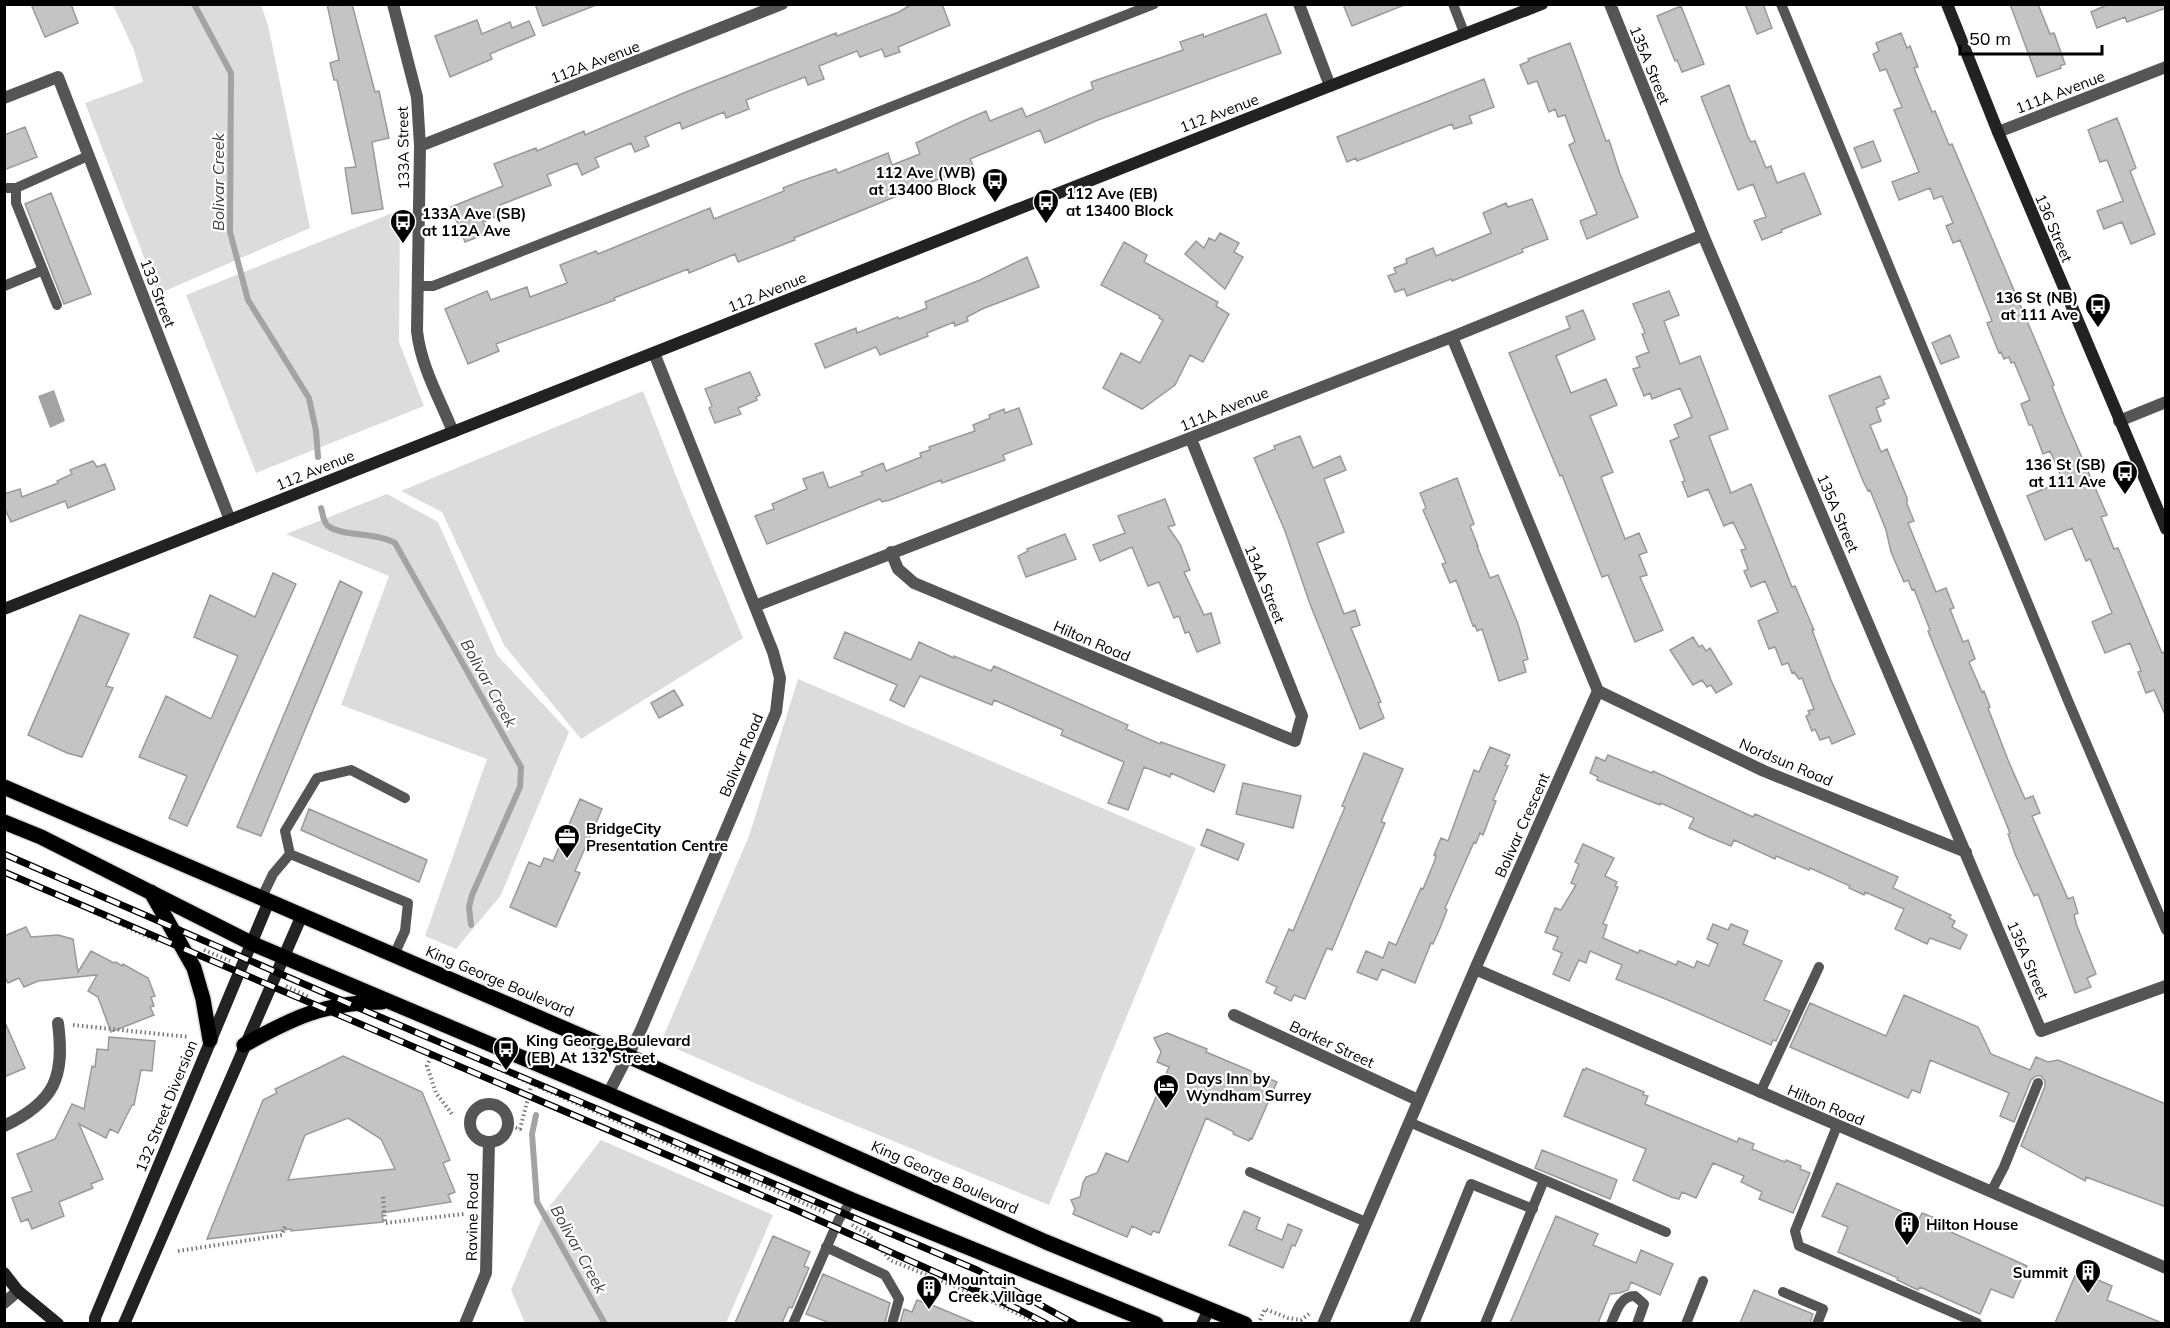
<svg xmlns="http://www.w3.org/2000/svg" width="2170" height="1328" viewBox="0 0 2170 1328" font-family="Mulish,sans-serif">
<rect width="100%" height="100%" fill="#fff"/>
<path fill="#dcdcdc" d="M113 5H261L268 25 310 228 158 294 85 103 143 82 134 50Z
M400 210 399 342 424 406 256 473 186 295Z
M643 391 684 496 743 638 581 739 504 645 442 512 401 491Z
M387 494 438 522 497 655 569 732 501 895 456 949 425 936 487 759 341 705 389 576 286 534Z
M798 679 1196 848 1049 1205 803 1104 661 1042 749 836Z
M601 1140 773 1215 726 1323H525L511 1290 543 1215Z"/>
<path fill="#a3a3a3" d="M54 390 65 421 50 428 38 396Z"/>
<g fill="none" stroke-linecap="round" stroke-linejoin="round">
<path stroke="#a3a3a3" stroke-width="6" d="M194 4 231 73 230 232 248 300 309 398 316 431 318 457
M321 508C323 514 323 521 327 525 340 537 377 532 395 543L521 767 520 787 472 895 469 907 471 925
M536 1115 532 1134 537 1202 605 1324"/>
</g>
<path fill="#c4c4c4" stroke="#999" stroke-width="1.5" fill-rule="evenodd" d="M31 4H71L78 23 45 37Z
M327 4H352L375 92 379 91 389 138 372 142 383 209 352 214 345 168 356 167 337 80H334L330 63 339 60Z
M535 4H596V5L543 26Z
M912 4H942L950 25 898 47 900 52 885 57 882 49 860 57 857 51 819 66 824 79 808 85 805 77 746 100 749 109 726 118 724 112 682 129 680 122 645 137 649 146 635 152 631 143 595 158 599 167 582 175 577 163 547 175 551 185 500 205 504 213 483 222 488 233 465 242 451 207 503 186 494 164 536 148 537 151 584 131 585 135 686 92 836 33 837 36 899 12Z
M1343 4H1404V5L1352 26Z
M1745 4H1763L1772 28 1757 34Z
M2010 4H2038L2050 34 2054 33 2065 64 2060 66 2061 68 2037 77Z
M2109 4H2166V8L2127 22 2125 17 2097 28 2091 12Z
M1681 6 1704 64 1682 72 1677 60 1675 61 1657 16Z
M1266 14 1281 53 1098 120 1045 143 1040 130 970 159 973 165 794 238 795 240 738 262 735 254 689 273 688 269 614 298 615 300 496 344 499 351 468 364 445 309 487 291 491 300 527 287 530 297 567 283 560 265 596 251 598 254 710 208 714 219 784 191 783 188 801 181 836 169 838 173 888 153 892 165 920 154 916 143 965 120 986 111 990 121 1022 108 1026 117 1093 89 1091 82 1183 50 1180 42 1203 34 1204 37Z
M477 20 482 34 510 22 512 28 529 21 535 35 490 54 492 59 450 77 435 36Z
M1901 33 1907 48 1910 46 1918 67 1914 68 1932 112 1935 111 1949 145 1952 144 2047 368 2054 385 2052 386 2066 421 2107 515 2101 517 2114 549 2118 548 2162 653 2166 651V717L2154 690 2146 693 2138 672 2141 671 2130 643 2105 653 2092 622 2112 613 2090 559 2086 561 2072 528 2045 540 2027 496 2063 481 2050 451 2043 454 2032 425H2029L2021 404 2030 400 2014 362 2011 363 2009 357 2004 359 2001 352 1999 353 1987 323 1992 321 1960 240 1953 243 1946 226 1953 223 1942 196 1934 199 1930 188 1899 200 1892 182 1919 172 1894 110 1902 107 1886 69 1880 71 1873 54 1879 51 1876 43Z
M1570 43 1606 141 1609 140 1620 174 1638 217 1587 239 1580 221 1597 214 1569 145 1575 142 1565 115 1558 117 1555 109 1549 112 1537 81 1528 84 1520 65 1529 61 1528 59Z
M1484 79 1494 107 1469 116 1472 123 1454 129 1452 124 1357 161 1356 158 1347 162 1337 137Z
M1729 85 1748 137 1751 142 1755 141 1766 168 1771 166 1777 183 1804 173 1821 214 1781 230 1782 232 1762 240 1754 221 1766 217 1753 184 1738 190 1701 97Z
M2117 118 2136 168 2130 171 2155 234 2131 244 2122 222 2104 229 2097 211 2123 201 2107 160 2100 162 2088 130Z
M25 127 37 157 4 170V135Z
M1873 141 1881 161 1862 168 1854 148Z
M51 193 91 294 64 304 25 204Z
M1532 199 1548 239 1522 249 1523 252 1452 281 1451 279 1407 296 1404 289 1395 292 1388 276 1396 273 1394 268 1407 263 1406 259 1433 248 1436 256 1491 233 1483 213 1506 203 1508 207Z
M1220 233 1239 243 1234 252 1243 257 1225 289 1185 254 1196 241 1204 248 1209 238 1215 241Z
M1124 242 1147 255 1144 262 1218 302 1216 306 1229 314 1203 362 1190 355 1175 385 1142 409 1103 388 1121 353 1140 363 1163 320 1159 318 1160 316 1101 285Z
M1027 257 1039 287 982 309 967 317 968 321 955 326 954 322 927 333 928 336 880 355 876 347 825 368 815 344 856 328 857 333 898 317 899 319 927 308 925 302 980 280Z
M1669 291 1679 315 1664 321 1680 364 1700 356 1728 429 1709 436 1731 493 1751 484 1792 587 1795 586 1814 630H1812L1831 680 1855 734 1832 744 1829 737 1820 740 1815 729 1812 731 1806 716 1810 714 1808 711 1814 709 1802 678 1799 679 1794 672 1792 673 1788 663 1782 665 1775 647 1769 649 1758 621 1778 612 1765 581 1751 587 1744 571 1748 569 1741 550 1746 549 1733 522 1724 526 1708 489 1688 497 1682 482 1685 481 1670 441 1679 437 1674 425 1692 417 1680 388 1652 399 1650 393 1644 396 1633 369 1640 367 1636 357 1649 352 1642 334 1645 333 1633 304Z
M1583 310 1595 339 1556 356 1571 393 1606 379 1617 405 1590 416 1613 472 1601 477 1625 539 1639 533 1647 552 1639 555 1647 575 1640 577 1663 630 1635 642 1608 575 1602 577 1562 475 1560 476 1509 353 1570 328 1566 317Z
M1950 335 1959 357 1941 364 1932 343Z
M750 372 760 395 756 397 757 400 738 408 741 414 715 423 709 408 712 406 705 389Z
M1880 376 1889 398 1883 400 1885 404 1876 408 1881 421 1870 425 1881 452 1887 449 1907 498V504L1914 521 1908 523 1936 592 1946 588 1954 608 1950 609 1963 642 1968 640 1975 659 1969 662 1982 692 1984 691 1990 707 1988 708 2008 760 2025 799 2033 796 2040 813 2032 816 2068 899 2073 897 2078 913 2074 915 2077 926 2096 974 2087 978 2091 987 2075 993 2038 894 2034 896 2015 854 2008 834 2010 833 1928 631 1930 630 1914 589 1912 590 1908 580 1904 582 1891 552 1886 530 1870 490 1868 491 1863 481 1829 396Z
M1019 408 1032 444 1003 455 1005 460 942 483 941 480 890 500 882 502 880 499 767 544 755 516 774 509 772 504 807 489 803 479 823 472 829 488 863 475 861 472 883 463 886 471 921 457 920 453 930 450 929 447 975 431 973 425 990 418 989 415 1004 409 1005 413Z
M1300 436 1313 468 1340 456 1346 470 1324 479 1344 532 1317 543 1344 614 1355 610 1360 625 1351 628 1381 702 1378 703 1384 718 1360 729 1310 604 1285 531 1254 458 1275 449 1274 446Z
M93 461 97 467 105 464 115 489 68 508 65 501 11 522 4 507V494L20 489 22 497 58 483 57 481 72 474 70 470Z
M1457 478 1474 524 1470 526 1478 546H1477L1490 578 1498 575 1518 624 1528 659 1523 661 1526 672 1499 681 1482 629 1477 631 1475 625 1473 626 1456 580 1450 583 1442 564 1446 563 1423 510 1426 508 1420 493Z
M1165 499 1175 525 1168 527 1180 544 1190 570 1184 572 1204 615 1211 613 1220 643 1197 652 1189 632 1185 633 1179 616 1174 618 1159 582 1148 586 1132 547 1100 561 1093 545 1125 533 1118 516Z
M1065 534 1076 559 1026 577 1018 556 1028 551 1027 549Z
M273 573 296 584 187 826 169 818 187 776 139 757 166 696 211 719 238 656 194 637 210 595 255 617Z
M340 581 362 592 261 836 237 827Z
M80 615 129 634 106 686 113 688 82 757 67 753 28 735Z
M845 632 911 660 919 642 954 658V656L991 671 994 666 1128 725 1126 729 1160 744 1161 742 1225 765 1214 792 1171 773 1170 777 1144 767 1128 810 1108 803 1124 762 1061 735 1063 730 994 700 992 705 920 676 904 707 890 700 897 685 834 658Z
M1693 637 1699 647 1702 645 1706 651 1710 648 1732 684 1716 693 1711 685 1707 687 1702 680 1693 685 1670 650Z
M674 690 683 705 659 718 651 703Z
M1490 747 1510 755 1505 765 1508 766 1493 800 1496 801 1483 835 1480 833 1476 843 1474 842 1445 908 1447 910 1440 928 1433 944 1431 943 1415 983 1382 969 1377 980 1357 972 1366 951 1383 958 1389 942 1396 945 1421 888 1423 889 1435 860 1436 855H1434L1441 838 1448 841 1474 770 1479 772Z
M1364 753 1403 769 1381 822 1385 823 1332 950 1327 948 1305 999 1294 995 1291 1001 1274 993 1277 987 1266 982 1289 929 1293 931 1345 807 1342 806Z
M1608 755 1652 773 1653 771 1753 817 1755 814 1898 877 1893 888 1951 915 1949 918 1955 921 1952 927 1967 935 1960 949 1930 938 1927 944 1895 929 1904 909 1865 892 1864 895 1849 888 1850 886 1810 868 1809 870 1776 856 1775 859 1734 840 1731 846 1709 837 1689 828 1694 818 1661 803 1660 805 1597 780 1598 777 1590 773 1596 757 1605 761Z
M1243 783 1301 796 1293 828 1236 814Z
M580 799 602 809 575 871 580 873 556 927 510 907 529 862 540 867 544 858 553 861Z
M309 809 427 860 419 882 301 830Z
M1207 829 1244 844 1238 860 1201 845Z
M1583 844 1614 858 1605 876 1617 882 1615 886 1618 887 1603 924 1607 925 1603 938 1638 953 1640 950 1676 965 1678 961 1694 968 1697 961 1709 966 1718 944 1707 939 1713 924 1728 930 1731 924 1748 931 1743 944 1782 961 1764 1000 1790 1011 1776 1041 1773 1040 1771 1045 1668 1000 1616 979 1622 965 1590 951 1586 963 1579 960 1569 981 1553 974 1562 953 1553 949 1558 937 1545 932 1555 908 1561 910 1576 885 1571 883 1579 864 1575 862Z
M26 927 31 937 58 935 73 939 78 972 91 951 114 963 116 962 122 966 123 964 148 978 155 996 151 997 154 1006 150 1007 154 1015 111 1032 98 997 88 991 97 975 38 981 24 987 19 978 8 983 4 975V936Z
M1904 995 1978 1027 1991 1054 2030 1070 2036 1057 2048 1062 2058 1060 2166 1104V1207L2086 1177 2085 1181 2021 1146 2045 1086V1081L2041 1076H2036L2031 1080 2014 1122 2000 1116 2009 1093 1930 1060 1920 1093 1912 1090 1908 1098 1790 1047 1810 1003 1886 1036Z
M4 1020 25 1068 4 1077Z
M1167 1033 1207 1049 1206 1052 1277 1082 1252 1139 1250 1138 1249 1141 1233 1134 1234 1132 1206 1118 1159 1233 1153 1231 1151 1235 1132 1226 1127 1237 1073 1214 1075 1209 1071 1200 1080 1197 1083 1183 1086 1177 1097 1173 1106 1153 1128 1162 1169 1067 1157 1062 1161 1052 1154 1038Z
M109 1037 155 1041 152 1071 141 1070 134 1105H132L118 1133 110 1129 106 1138 79 1124 103 1179 91 1184 93 1188 59 1202 64 1216 32 1229 28 1219 21 1222 12 1198 32 1191 17 1154 55 1139 72 1104 84 1109 92 1066 95 1067 97 1049 108 1050Z
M343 1056 422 1092 450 1160 443 1163 455 1192 448 1195 451 1202 382 1213 383 1222 291 1231V1229L207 1239 263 1100 277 1093 275 1089ZM348 1118 381 1139 395 1169 288 1180 305 1135Z
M1586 1068 1644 1092 1643 1095 1648 1096 1645 1104 1737 1142 1739 1138 1754 1144 1752 1149 1785 1162 1786 1160 1801 1166 1800 1169 1810 1173 1793 1213 1759 1199 1762 1192 1741 1182 1744 1176 1713 1163 1696 1198 1682 1192 1679 1199 1671 1197 1633 1180 1646 1149 1564 1116 1583 1069 1585 1070Z
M1542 1150 1617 1180 1610 1199 1535 1168Z
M1837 1183 1919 1219 1922 1213 1947 1223 1944 1229 2027 1266 2013 1298 1991 1289 1980 1314 1920 1287 1918 1290 1897 1280 1898 1278 1838 1252 1848 1227 1822 1216Z
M1244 1211 1260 1218 1256 1229 1282 1240 1288 1224 1302 1230 1295 1246 1292 1245 1283 1268 1229 1245Z
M1556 1216 1598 1234 1593 1245 1636 1263 1641 1250 1673 1264 1660 1295 1631 1282 1628 1290 1620 1293 1610 1294 1598 1323H1510Z
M773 1236 810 1252 804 1266 809 1268 792 1308 789 1307 782 1323H735Z
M2077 1271 2112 1286 2107 1300 2162 1323H2055Z
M823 1274 890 1303 885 1323H830L806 1314Z
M1754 1290 1813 1314 1810 1323H1740Z
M917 1300 932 1305 975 1323H900L904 1309 912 1312Z"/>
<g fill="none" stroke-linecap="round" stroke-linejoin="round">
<defs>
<path id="primary" d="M4 787 628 1056 1046 1242 1245 1324
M4 822 41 837 251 943 608 1094 852 1200 1156 1324
M151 892 194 968 203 999 210 1040
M244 1045C292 1018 326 1002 382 1002"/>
</defs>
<use href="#primary" stroke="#dbdbdb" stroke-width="18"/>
<path stroke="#777" stroke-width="4" stroke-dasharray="1.5 3" stroke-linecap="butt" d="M4 872 160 942
M204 950 230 961
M286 986 309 997
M73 1025 189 1037
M431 1057 427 1066 436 1093 452 1114
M473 1058 826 1213
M507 1125 520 1129 532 1083
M383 1197 385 1223 464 1214
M852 1225 869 1235 890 1260 993 1302 1040 1324
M178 1251 282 1235 286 1224
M1260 1320 1265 1309 1288 1318 1301 1320 1309 1314"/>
<path stroke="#555" stroke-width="10" d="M1453 4 1465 35
M1781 4 2069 703 2166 930
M4 188H16L88 156
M16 188V203L57 305
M4 286 43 270
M417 286H433L1154 4
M290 854 285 831 317 778 351 770 405 798
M262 897 273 874 290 854 408 903 405 931 394 955
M1760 1093 1819 967
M1409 1122 1666 1232
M1837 1126 1795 1231 1799 1246 1977 1323
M1250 1172 1366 1222
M1991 1192 2004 1167 2038 1083
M826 1247 885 1275 899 1299 892 1324
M1783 1292 1823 1309 1817 1324
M793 1324 839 1219 852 1200
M1414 1324 1471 1184 1533 1209
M1485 1324 1544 1180
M1611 1324C1616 1312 1620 1296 1635 1296L1644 1304 1637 1324
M1686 1324 1703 1281"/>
<path stroke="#555" stroke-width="12" d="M393 4 417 97 420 146 417 331C421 367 440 399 453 432
M1299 4 1330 86
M1610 4 1703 235 2041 1031 2166 986
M4 98 58 77 230 520
M1998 132 2166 67
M420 146 782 4
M2119 421 2166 402
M891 552 898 569 914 583 1295 741 1302 716 1191 439
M755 606 1452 337 1703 235
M1598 691 1764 771 1966 852
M1475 969 1907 1155 2166 1268
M1234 1015 1418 1100
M608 1094 640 1032 776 712 780 678 773 652 654 353
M470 1123a19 19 0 1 1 38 0a19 19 0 1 1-38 0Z
M4 1126C55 1102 65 1077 58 1023
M4 1303 18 1291
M465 1324 486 1273 489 1142
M1323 1324 1475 969 1598 691 1452 337"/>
<path stroke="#222" stroke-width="12" d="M1947 4 1998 132 2166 529
M4 609 1330 86 1542 4
M4 1273 18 1291 58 1324
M95 1324V1318L269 901
M124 1324 302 915
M1202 1324 1209 1309"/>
<use href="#primary" stroke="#000" stroke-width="15"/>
<defs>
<path id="rail" d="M4 854 373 1014 977 1270 1075 1324
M4 872 796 1210 1018 1309 1047 1324"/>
</defs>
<use href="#rail" stroke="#000" stroke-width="7"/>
<use href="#rail" stroke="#fff" stroke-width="4.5" stroke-dasharray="14" stroke-linecap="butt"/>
</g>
<defs>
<symbol id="bus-pin" viewBox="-11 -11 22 30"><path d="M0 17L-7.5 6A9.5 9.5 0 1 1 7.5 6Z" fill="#000" stroke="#fff"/><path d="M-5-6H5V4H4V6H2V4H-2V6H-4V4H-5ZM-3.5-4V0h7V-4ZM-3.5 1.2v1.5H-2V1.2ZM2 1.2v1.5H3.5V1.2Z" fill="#fff"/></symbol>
<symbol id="office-pin" viewBox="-11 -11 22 30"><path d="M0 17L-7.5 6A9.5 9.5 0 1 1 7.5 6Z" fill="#000" stroke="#fff"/><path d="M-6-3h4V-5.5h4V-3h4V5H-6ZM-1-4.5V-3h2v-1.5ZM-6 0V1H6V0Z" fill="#fff"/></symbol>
<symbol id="hotel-pin" viewBox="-11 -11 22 30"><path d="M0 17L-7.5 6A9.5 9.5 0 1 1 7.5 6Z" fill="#000" stroke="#fff"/><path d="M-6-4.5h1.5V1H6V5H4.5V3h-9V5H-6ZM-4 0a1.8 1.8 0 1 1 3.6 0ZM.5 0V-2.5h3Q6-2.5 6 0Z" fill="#fff"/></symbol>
<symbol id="building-pin" viewBox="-11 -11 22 30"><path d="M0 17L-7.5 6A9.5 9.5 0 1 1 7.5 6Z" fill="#000" stroke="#fff"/><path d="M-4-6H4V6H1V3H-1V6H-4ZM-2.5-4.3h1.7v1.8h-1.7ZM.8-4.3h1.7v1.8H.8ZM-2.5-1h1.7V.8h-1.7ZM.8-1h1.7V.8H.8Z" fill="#fff"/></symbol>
</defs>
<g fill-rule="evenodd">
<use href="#bus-pin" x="980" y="166" width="30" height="40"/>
<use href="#bus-pin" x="1031" y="187" width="30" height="40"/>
<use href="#bus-pin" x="388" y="207" width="30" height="40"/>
<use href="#bus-pin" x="2083" y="291" width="30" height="40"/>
<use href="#bus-pin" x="2110" y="458" width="30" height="40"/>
<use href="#office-pin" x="552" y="822" width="30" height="40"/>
<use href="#bus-pin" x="491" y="1034" width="30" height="40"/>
<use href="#hotel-pin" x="1151" y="1072" width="30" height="40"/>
<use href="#building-pin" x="1892" y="1209" width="30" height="40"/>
<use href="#building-pin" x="2073" y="1257" width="30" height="40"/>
<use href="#building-pin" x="914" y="1273" width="30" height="40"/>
</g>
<g text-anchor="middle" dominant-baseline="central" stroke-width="4.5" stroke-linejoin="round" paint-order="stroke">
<g font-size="15" fill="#000" stroke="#fff">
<text transform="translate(595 62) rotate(-21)">112A Avenue</text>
<text transform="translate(1650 65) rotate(68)">135A Street</text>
<text transform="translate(2060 92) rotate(-21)">111A Avenue</text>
<text transform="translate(1219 113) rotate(-21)">112 Avenue</text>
<text transform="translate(403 148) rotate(-91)">133A Street</text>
<text transform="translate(2054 228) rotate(67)">136 Street</text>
<text transform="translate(767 292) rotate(-22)">112 Avenue</text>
<text transform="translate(158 293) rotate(69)">133 Street</text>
<text transform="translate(1224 409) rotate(-22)">111A Avenue</text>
<text transform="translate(315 470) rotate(-22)">112 Avenue</text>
<text transform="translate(1838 513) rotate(67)">135A Street</text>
<text transform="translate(1265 584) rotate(68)">134A Street</text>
<text transform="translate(1092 641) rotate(23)">Hilton Road</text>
<text transform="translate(741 755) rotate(-67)">Bolivar Road</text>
<text transform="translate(1786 762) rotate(23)">Nordsun Road</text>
<text transform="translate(1522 825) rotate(-66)">Bolivar Crescent</text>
<text transform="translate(2028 960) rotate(67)">135A Street</text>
<text transform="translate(500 981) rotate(23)">King George Boulevard</text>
<text transform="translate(1332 1044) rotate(25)">Barker Street</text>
<text transform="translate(1826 1105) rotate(23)">Hilton Road</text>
<text transform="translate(166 1106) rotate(-68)">132 Street Diversion</text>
<text transform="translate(945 1177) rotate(24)">King George Boulevard</text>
<text transform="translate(472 1217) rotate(-89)">Ravine Road</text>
</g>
<g font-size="15" font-weight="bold" fill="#000" stroke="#fff" text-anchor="start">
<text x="976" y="172" text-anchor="end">112 Ave (WB)<tspan x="976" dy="17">at 13400 Block</tspan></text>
<text x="1066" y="193">112 Ave (EB)<tspan x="1066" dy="17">at 13400 Block</tspan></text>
<text x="422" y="213">133A Ave (SB)<tspan x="422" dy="17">at 112A Ave</tspan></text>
<text x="2078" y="297" text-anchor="end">136 St (NB)<tspan x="2078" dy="17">at 111 Ave</tspan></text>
<text x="2106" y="464" text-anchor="end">136 St (SB)<tspan x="2106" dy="17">at 111 Ave</tspan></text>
<text x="586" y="828">BridgeCity<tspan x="586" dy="17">Presentation Centre</tspan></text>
<text x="526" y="1040">King George Boulevard<tspan x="526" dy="17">(EB) At 132 Street</tspan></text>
<text x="1186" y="1078">Days Inn by<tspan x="1186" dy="17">Wyndham Surrey</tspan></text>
<text x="1926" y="1224">Hilton House</text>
<text x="2068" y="1272" text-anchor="end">Summit</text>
<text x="948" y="1279">Mountain<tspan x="948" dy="17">Creek Village</tspan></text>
</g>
<g font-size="16" font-style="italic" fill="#444" stroke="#fff">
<text transform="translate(218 182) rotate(-90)">Bolivar Creek</text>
<text transform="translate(489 683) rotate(61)">Bolivar Creek</text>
<text transform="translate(579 1249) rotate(61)">Bolivar Creek</text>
</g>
</g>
<rect width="2170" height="1328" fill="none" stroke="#000000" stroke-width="12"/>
<path d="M1960 45v9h142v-9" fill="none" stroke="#000000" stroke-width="3"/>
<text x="1969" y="45" font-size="18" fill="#000000" stroke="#ffffff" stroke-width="4.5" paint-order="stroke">50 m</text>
</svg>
